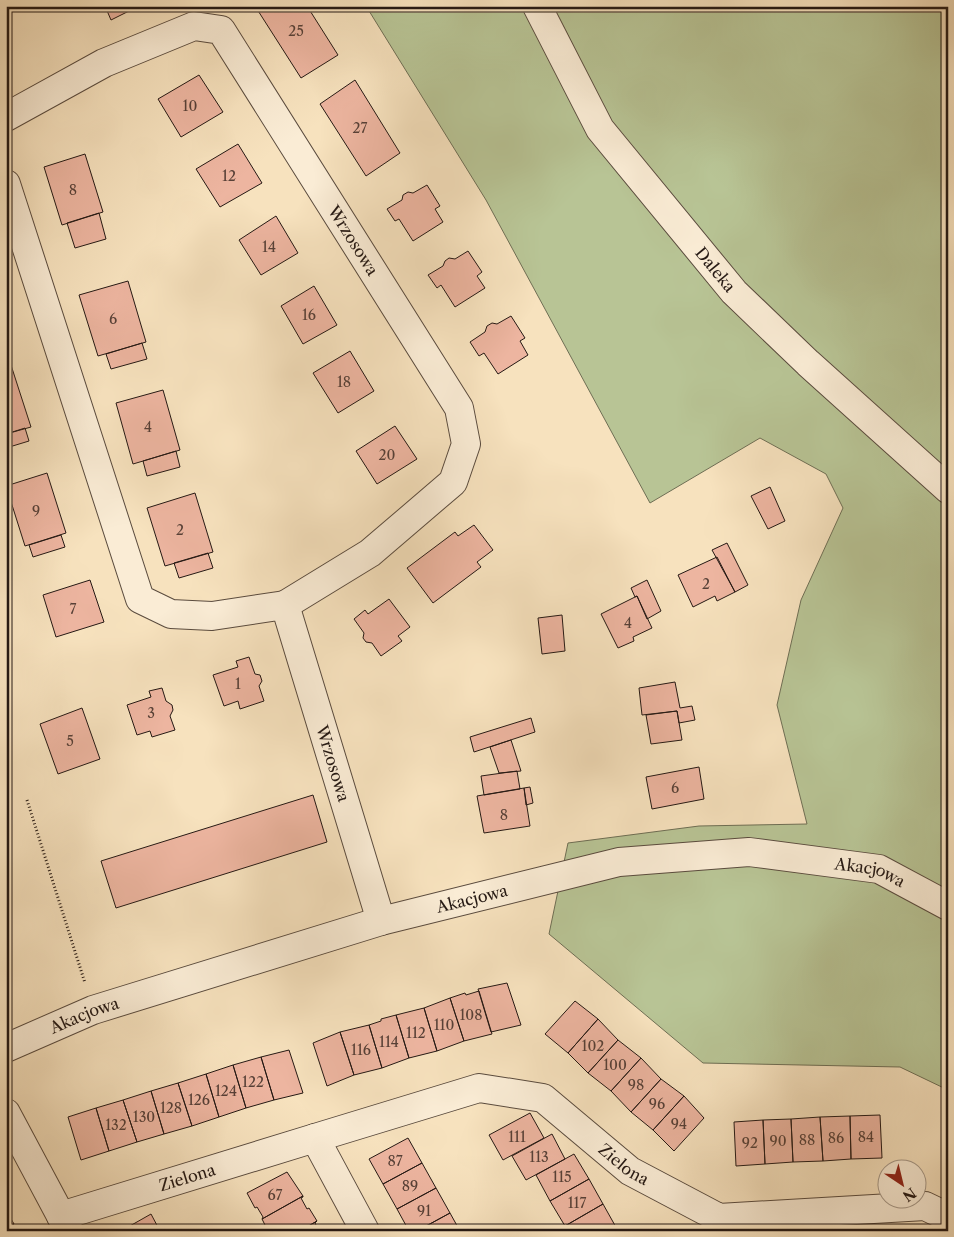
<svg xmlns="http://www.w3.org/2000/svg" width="954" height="1237" viewBox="0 0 954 1237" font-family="'Libre Caslon Text',serif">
<rect width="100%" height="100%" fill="#f7e2be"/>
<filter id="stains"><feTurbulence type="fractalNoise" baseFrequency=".004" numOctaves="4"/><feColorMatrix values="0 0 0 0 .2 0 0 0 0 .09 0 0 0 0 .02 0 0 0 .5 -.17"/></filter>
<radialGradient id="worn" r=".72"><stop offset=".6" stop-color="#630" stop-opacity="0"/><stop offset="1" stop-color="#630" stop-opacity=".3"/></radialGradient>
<path fill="#b8c495" stroke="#6e6e54" d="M366 6H948V1090L900 1067 703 1063 549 934 568 843 699 826 807 824 777 705 801 600 843 508 826 474 760 438 650 503 486 200Z"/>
<path fill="#edb5a0" stroke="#251914" d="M105 6H139L111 20Z
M255 6H307L338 55 301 78Z
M199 75 223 112 181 137 158 99Z
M355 80 400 153 366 176 320 104Z
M238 144 262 183 220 207 196 169Z
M85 154 103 212 62 225 44 167Z
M427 185 440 206 435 209 443 222 413 241 399 219 395 221 387 209 402 200 403 195 408 192 413 193Z
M99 213 106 239 75 248 67 223Z
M276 216 298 253 261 275 239 240Z
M468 251 482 272 477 276 485 288 455 307 441 285 437 288 428 275 443 266 445 261 449 258 455 259Z
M128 281 146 342 98 356 79 295Z
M314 286 337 325 303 344 281 306Z
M511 316 525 338 520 341 528 355 498 374 484 353 479 356 470 342 485 332 487 326 492 323 497 324Z
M142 343 147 359 111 369 106 354Z
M350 351 374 391 338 413 313 373Z
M10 362 31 427 6 434V363Z
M163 390 180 450 133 464 116 403Z
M395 426 417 459 377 484 356 451Z
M25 428 29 441 6 448V434Z
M176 451 180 467 147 476 143 461Z
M47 473 66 533 25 546 6 486Z
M770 487 785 521 768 529 751 496Z
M195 493 213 552 165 566 147 508Z
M474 525 493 550 477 562 481 567 433 603 407 568 455 532 458 536Z
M61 535 65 547 33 557 29 545Z
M727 543 748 585 735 592 712 550Z
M208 553 213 568 179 578 174 563Z
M717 557 735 592 717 601 715 596 693 607 678 575Z
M90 580 104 622 56 637 43 595Z
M647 580 661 611 647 619 637 596 635 597 631 588Z
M637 596 652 628 633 637 634 641 618 648 601 614Z
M389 599 410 627 398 636 402 641 381 656 372 643 366 642 363 638 364 633 354 619 365 610 368 614Z
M562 615 565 651 542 654 538 618Z
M249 657 255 674 260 675 262 681 259 686 264 701 240 709 238 701 224 706 213 675 238 667 236 661Z
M675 682 680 708 692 706 695 720 679 723 677 711 642 715 639 688Z
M162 688 166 701 172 705 173 710 170 716 175 730 152 737 150 731 137 735 127 705 151 697 149 691Z
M82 708 100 759 58 774 40 724Z
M677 711 682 740 651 744 646 715Z
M531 718 535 732 474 752 470 737Z
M511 740 521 771 499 773 490 747Z
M699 767 704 799 652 809 646 777Z
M517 771 520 789 484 795 481 776Z
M530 787 533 803 526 805 524 788Z
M524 788 530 826 484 833 477 796Z
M313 795 327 842 116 908 101 861Z
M507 983 521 1025 491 1032 478 989Z
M479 991 492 1034 464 1041 450 998 465 993 466 995Z
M450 998 464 1041 437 1051 424 1008Z
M575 1001 598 1019 568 1053 545 1034Z
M424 1008 437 1051 409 1058 396 1015Z
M396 1015 409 1058 382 1068 369 1025 381 1021V1019Z
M598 1019 618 1040 588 1073 568 1053Z
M369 1025 382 1068 354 1075 340 1032Z
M340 1032 354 1075 327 1086 313 1043Z
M618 1040 641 1058 611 1091 588 1073Z
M289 1050 303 1093 274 1100 261 1057Z
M261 1057 274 1100 246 1108 233 1065Z
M641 1058 661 1079 631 1112 611 1091Z
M233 1065 246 1108 219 1117 206 1074Z
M206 1074 219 1117 192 1126 178 1083Z
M661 1079 684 1096 653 1130 631 1112Z
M178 1083 192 1126 164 1134 151 1091Z
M151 1091 164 1134 137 1142 123 1100Z
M684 1096 704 1118 674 1151 653 1130Z
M123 1100 137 1142 109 1151 96 1108Z
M96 1108 109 1151 81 1160 68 1117Z
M530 1113 544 1138 503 1160 489 1135Z
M880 1115 882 1158 851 1159 850 1116Z
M850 1116 851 1159 823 1161 820 1117Z
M820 1117 823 1161 793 1162 791 1119Z
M791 1119 793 1162 765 1164 763 1120Z
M763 1120 765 1164 736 1166 734 1122Z
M552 1134 565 1159 526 1180 512 1156Z
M408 1138 422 1163 383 1184 369 1159Z
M574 1154 589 1179 550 1201 536 1175Z
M422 1163 436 1188 397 1209 383 1184Z
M287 1172 303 1196 262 1219 263 1217 257 1207 255 1208 247 1193Z
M589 1179 603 1204 565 1226 550 1201Z
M436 1188 450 1213 417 1231H409L397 1209Z
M303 1196V1197L301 1198 307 1209 309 1208 317 1221 300 1231H268L262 1219Z
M603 1204 617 1229 614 1231H568L565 1226Z
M6 1210 14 1224 6 1228Z
M450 1213 460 1231H417Z
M151 1214 160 1231H121Z
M317 1221 315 1223 319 1231H300Z"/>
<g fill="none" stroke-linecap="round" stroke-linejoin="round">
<defs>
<g id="minor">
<path id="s1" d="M537 6 600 129 734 292 808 363 948 489"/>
<path id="s2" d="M6 117 104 63 194 26 221 30 459 408 466 444 453 482 370 553 285 605"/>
<path id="s3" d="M6 184 140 599 171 614 212 616 285 605 381 921"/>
<path id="s4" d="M6 1048 93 1010 381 921 619 862 749 852 879 869 948 906"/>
<path d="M6 1113 69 1231"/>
<path id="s5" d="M315 1138 479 1088 543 1098 630 1171 719 1218 925 1206 948 1217"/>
<path id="s6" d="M61 1216 315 1138 365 1231"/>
</g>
</defs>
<use href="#minor" stroke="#5a4b3e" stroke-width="30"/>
<path stroke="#251914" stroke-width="3" stroke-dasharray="1 2.5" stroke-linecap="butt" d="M27 800 85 983"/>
<use href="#minor" stroke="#faecd5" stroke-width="28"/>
</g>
<g text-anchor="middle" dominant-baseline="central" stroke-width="4.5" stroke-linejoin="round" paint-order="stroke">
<g font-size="14" fill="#574037">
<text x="296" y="31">25</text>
<text x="190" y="106">10</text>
<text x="360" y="128">27</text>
<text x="229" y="176">12</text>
<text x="73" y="190">8</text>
<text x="269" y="247">14</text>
<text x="309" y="315">16</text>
<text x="113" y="319">6</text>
<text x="344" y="382">18</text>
<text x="148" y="427">4</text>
<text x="387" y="455">20</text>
<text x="36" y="511">9</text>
<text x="180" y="530">2</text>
<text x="706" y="584">2</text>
<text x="73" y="609">7</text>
<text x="628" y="623">4</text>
<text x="238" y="684">1</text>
<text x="151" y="713">3</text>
<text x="70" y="741">5</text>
<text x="675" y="788">6</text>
<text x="504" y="815">8</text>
<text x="471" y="1015">108</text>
<text x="444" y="1025">110</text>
<text x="416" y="1033">112</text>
<text x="389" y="1042">114</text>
<text x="593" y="1046">102</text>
<text x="361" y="1050">116</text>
<text x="615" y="1065">100</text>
<text x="253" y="1082">122</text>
<text x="636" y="1085">98</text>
<text x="226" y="1091">124</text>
<text x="199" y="1100">126</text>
<text x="657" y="1104">96</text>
<text x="171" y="1108">128</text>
<text x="144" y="1117">130</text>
<text x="679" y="1124">94</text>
<text x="116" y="1125">132</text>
<text x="517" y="1137">111</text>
<text x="866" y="1137">84</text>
<text x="836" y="1138">86</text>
<text x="807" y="1140">88</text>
<text x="778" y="1141">90</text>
<text x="750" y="1143">92</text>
<text x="539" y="1157">113</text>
<text x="395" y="1161">87</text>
<text x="562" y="1177">115</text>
<text x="410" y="1186">89</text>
<text x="275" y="1195">67</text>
<text x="577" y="1203">117</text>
<text x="424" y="1211">91</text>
</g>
<g font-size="16" fill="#251914" stroke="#faecd5">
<text stroke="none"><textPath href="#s2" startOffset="485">Wrzosowa</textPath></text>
<text stroke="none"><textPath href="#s1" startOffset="320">Daleka</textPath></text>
<text stroke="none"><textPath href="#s3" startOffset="751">Wrzosowa</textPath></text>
<text stroke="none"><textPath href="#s4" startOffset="895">Akacjowa</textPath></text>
<text stroke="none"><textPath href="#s4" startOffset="490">Akacjowa</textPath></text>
<text stroke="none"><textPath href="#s4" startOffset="85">Akacjowa</textPath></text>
<text stroke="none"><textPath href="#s5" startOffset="341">Zielona</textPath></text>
<text stroke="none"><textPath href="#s6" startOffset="132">Zielona</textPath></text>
</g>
</g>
<rect width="954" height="1237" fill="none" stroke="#f7e2be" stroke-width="25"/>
<rect x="8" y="8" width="939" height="1222" fill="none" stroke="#251914" stroke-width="2.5"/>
<rect x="12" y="12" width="929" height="1212" fill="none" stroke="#251914"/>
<g transform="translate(902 1184) rotate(145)"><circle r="24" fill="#faecd5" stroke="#a59888"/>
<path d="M0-4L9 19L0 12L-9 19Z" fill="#8f2418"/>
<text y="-8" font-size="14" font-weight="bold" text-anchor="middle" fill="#251914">N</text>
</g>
<rect width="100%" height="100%" filter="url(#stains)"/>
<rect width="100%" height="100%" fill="url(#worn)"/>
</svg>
